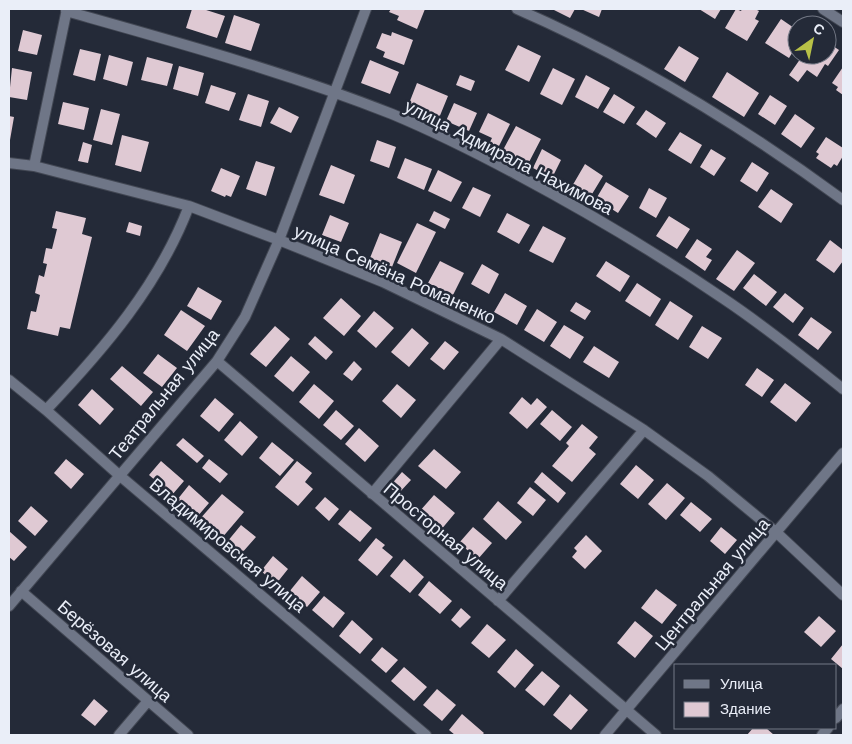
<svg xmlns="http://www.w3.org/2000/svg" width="852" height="744" viewBox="0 0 852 744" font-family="'Work Sans',sans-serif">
<rect width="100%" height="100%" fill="#242a38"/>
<path fill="#dfc9d3" d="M192 9H203L225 16 217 38 186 28Z
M391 9H425L417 29 397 20 399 16 389 12Z
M552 9H575L570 18Z
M581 9H602L599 17Z
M699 9H721L715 19Z
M736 9 741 11 742 9H755L759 11 755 19 759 21 747 41 725 28Z
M234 15 260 24 251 51 225 43Z
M781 19 797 30V45L789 58 765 43Z
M23 30 42 35 37 55 18 51Z
M392 32 413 40 404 65 383 57 385 52 376 48 382 33 391 36Z
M827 42 839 50 828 66 825 64 817 77 807 70 798 82 789 75 803 55H827Z
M518 45 541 56 529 82 505 70Z
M679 46 699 58 685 82 664 69Z
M80 49 101 54 95 81 73 75Z
M109 55 133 62 127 86 103 79Z
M147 57 173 64 167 86 141 80Z
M370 60 399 72 390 94 361 83Z
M179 66 204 73 198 96 173 89Z
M843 67V95L836 90 838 87 832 83Z
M12 68 32 72 27 100 9 97Z
M553 68 575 79 562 105 540 94Z
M727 72 759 93 744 117 712 97Z
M460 75 475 81 471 91 456 85Z
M586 75 610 88 598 109 575 97Z
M417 83 448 96 439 118 408 106Z
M211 85 236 93 229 111 205 103Z
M248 94 269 101 261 127 239 120Z
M614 94 635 107 624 124 603 112Z
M770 95 787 106 775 125 758 114Z
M63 102 89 108 84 130 58 124Z
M454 103 477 113 469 131 446 121Z
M279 107 299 117 291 133 270 123Z
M101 109 120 114 112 145 93 140Z
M646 110 666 123 656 138 636 124Z
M488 113 510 124 498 148 489 144 492 138 479 132Z
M795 114 815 128 801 148 781 134Z
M9 116 14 117 10 140H9Z
M516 126 541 139 528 164 503 150Z
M680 132 702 145 691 164 668 150Z
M122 135 149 142 141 172 115 165Z
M826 137 843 148V156L837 166 834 164 831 168 816 158 819 154 816 152Z
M377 140 396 147 389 168 370 161Z
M83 142 92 145 88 163 78 161Z
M542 149 561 160 552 178 533 168Z
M711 149 726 158 714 176 700 167Z
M405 158 432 169 424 190 397 178Z
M256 161 275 167 266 196 246 189Z
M752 162 769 173 757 192 740 181Z
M585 164 603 176 589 199 571 188Z
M331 165 355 175 344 204 319 195Z
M221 168 240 176 231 197 226 195 225 197 211 191Z
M438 170 462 182 451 202 428 191Z
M606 182 629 196 618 213 596 199Z
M473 187 491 195 480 217 462 208Z
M649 188 667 198 656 218 639 208Z
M771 189 793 204 781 223 758 207Z
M56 211 86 218 82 234 92 237 70 329 60 327 58 336 27 329 31 311 36 312 40 295 35 293 39 275 44 277 47 264 43 263 46 248 52 249 57 229 52 228Z
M434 211 450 219 445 229 429 221Z
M507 213 530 225 519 244 497 232Z
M330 215 349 223 341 242 322 235Z
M669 216 690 229 677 249 656 236Z
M129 222 142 226 140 236 126 232Z
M417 223 436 232 416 273 397 263Z
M543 226 566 238 553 263 529 251Z
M380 233 402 242 392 267 370 258Z
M697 239 712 249 706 257 712 260 705 271 685 257Z
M830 240 843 250V261L834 273 816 260Z
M737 250 755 263 734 291 716 279Z
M440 261 464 273 453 295 428 283Z
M606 261 630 276 620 292 596 276Z
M482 264 499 274 489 294 471 284Z
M754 274 777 292 766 306 743 288Z
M637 283 661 299 650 317 625 301Z
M198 287 222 301 211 320 187 306Z
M505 293 527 306 517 325 494 312Z
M785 293 804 308 793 323 773 307Z
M341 298 361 316 344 336 323 318Z
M670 301 693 316 678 340 655 325Z
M576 302 591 311 585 320 570 311Z
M537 309 557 322 544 342 524 330Z
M181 310 205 326 187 351 164 335Z
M374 311 394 328 376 348 357 331Z
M811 317 832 332 818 350 798 335Z
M564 325 584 337 570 359 550 346Z
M275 326 290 339 266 367 250 354Z
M702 326 722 338 708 359 689 347Z
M412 328 429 343 409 367 391 352Z
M315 336 333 352 326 360 308 344Z
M445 341 459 352 444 370 430 359Z
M594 346 619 362 609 378 583 362Z
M158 354 177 368 162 387 143 373Z
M291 356 310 372 293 392 274 376Z
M354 361 362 369 352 381 343 374Z
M122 366 153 392 141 406 110 379Z
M757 368 774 380 762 397 745 385Z
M785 383 811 403 796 422 770 402Z
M314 384 334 401 319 419 299 402Z
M397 384 416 400 401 418 382 401Z
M92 389 114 409 100 425 78 405Z
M522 397 531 405 537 398 547 407 527 429 509 413Z
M215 398 234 414 219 432 200 416Z
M336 410 354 426 341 440 323 425Z
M552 410 572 427 560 441 540 424Z
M240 421 258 437 242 456 224 440Z
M582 424 598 437 589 448 596 454 572 482 552 466 569 446 566 443Z
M359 428 379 446 365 462 345 444Z
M183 438 204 456 197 463 176 445Z
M272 442 294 460 280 476 259 458Z
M434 449 461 472 446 489 418 466Z
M66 459 84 474 71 489 54 473Z
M209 459 228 474 220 483 202 468Z
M161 461 184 481 172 495 149 475Z
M297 461 312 473 305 482 313 489 298 506 275 487Z
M636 465 654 480 638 499 620 484Z
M402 472 411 480 398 494 389 487Z
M542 472 566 493 558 503 534 482Z
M667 483 685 498 666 520 648 504Z
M189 485 209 503 197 517 177 500Z
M530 487 546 500 533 516 517 503Z
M222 494 244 512 221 539 199 520Z
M434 495 455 513 440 531 419 512Z
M325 497 339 509 329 521 315 508Z
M498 501 522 522 506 540 483 519Z
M691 502 712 519 700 532 680 515Z
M31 506 48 521 35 536 18 521Z
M350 510 372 528 360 542 338 524Z
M241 525 256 537 241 554 227 542Z
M473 527 492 543 478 559 459 543Z
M721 527 737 540 725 554 710 541Z
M9 531 27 547 14 561 9 557Z
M586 535 602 551 585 569 572 557 577 551 574 548Z
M376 538 385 545 382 548 393 557 377 576 358 560Z
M273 556 288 569 276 584 261 571Z
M404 559 424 577 410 593 390 576Z
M302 576 320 592 307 607 289 592Z
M429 581 452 601 440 614 418 595Z
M656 589 677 605 662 624 641 608Z
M324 596 345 613 333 628 312 610Z
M461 608 471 617 460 628 451 620Z
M819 616 836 631 821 647 804 632Z
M352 620 373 639 360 654 339 636Z
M635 621 653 636 635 658 617 643Z
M487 624 506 640 489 658 471 643Z
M843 644V669L831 659Z
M382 647 398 660 386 673 371 660Z
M516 649 534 665 515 688 497 672Z
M404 667 427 687 414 701 391 681Z
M542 671 560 686 544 706 525 690Z
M437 689 456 705 442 721 423 705Z
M570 694 588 710 571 730 553 715Z
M94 699 108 711 95 726 81 715Z
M462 714 484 733 482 735H455L449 730Z
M753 728H766L774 735H747Z"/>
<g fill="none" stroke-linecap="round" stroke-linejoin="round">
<defs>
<path id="minor" d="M517 9C632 59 742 126 843 200
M823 9 843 22
M66 11C176 42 286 72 392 114 435 132 477 153 518 175 589 213 658 254 724 299 766 327 804 358 843 389
M9 163 34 166 189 206 279 240 383 282 501 339 644 430 708 476 777 533 843 595
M34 166 67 9
M217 361 656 735
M9 380 46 410 119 475 426 735
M46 410C104 349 159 285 189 206
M372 494 501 339
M21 591 188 735
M498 601 644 430
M9 606 217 361 245 317 279 240 366 9
M836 718 843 709
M119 735 148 701
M605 735 843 453
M822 735 828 728"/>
</defs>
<use href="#minor" stroke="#424753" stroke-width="12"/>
<use href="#minor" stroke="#6f7687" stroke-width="10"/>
</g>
<g text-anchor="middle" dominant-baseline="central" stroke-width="5" stroke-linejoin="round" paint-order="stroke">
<g font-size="18" fill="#eaeef8" stroke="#242a38">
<text transform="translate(509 157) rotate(27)">улица Адмирала Нахимова</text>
<text transform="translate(395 274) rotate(24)">улица Семёна Романенко</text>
<text transform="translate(164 394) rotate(-51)">Театральная улица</text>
<text transform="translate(446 536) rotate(40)">Просторная улица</text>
<text transform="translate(228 545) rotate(40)">Владимировская улица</text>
<text transform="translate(712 584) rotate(-50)">Центральная улица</text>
<text transform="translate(115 651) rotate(41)">Берёзовая улица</text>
</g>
</g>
<rect width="852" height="744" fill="none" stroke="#eaeef8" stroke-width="20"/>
<rect x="674" y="664" width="162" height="65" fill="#242a38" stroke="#737885"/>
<rect x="684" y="680" width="25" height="8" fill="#6f7687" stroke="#737885"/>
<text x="720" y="689" font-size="15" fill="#eaeef8">Улица</text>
<rect x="684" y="702" width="25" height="15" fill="#dfc9d3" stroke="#737885"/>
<text x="720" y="714" font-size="15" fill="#eaeef8">Здание</text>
<g transform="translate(812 40) rotate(33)"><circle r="24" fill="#242a38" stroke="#737885"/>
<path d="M0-4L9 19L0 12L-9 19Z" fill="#b8c147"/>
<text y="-8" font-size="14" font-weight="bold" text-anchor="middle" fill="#eaeef8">С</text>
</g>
</svg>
